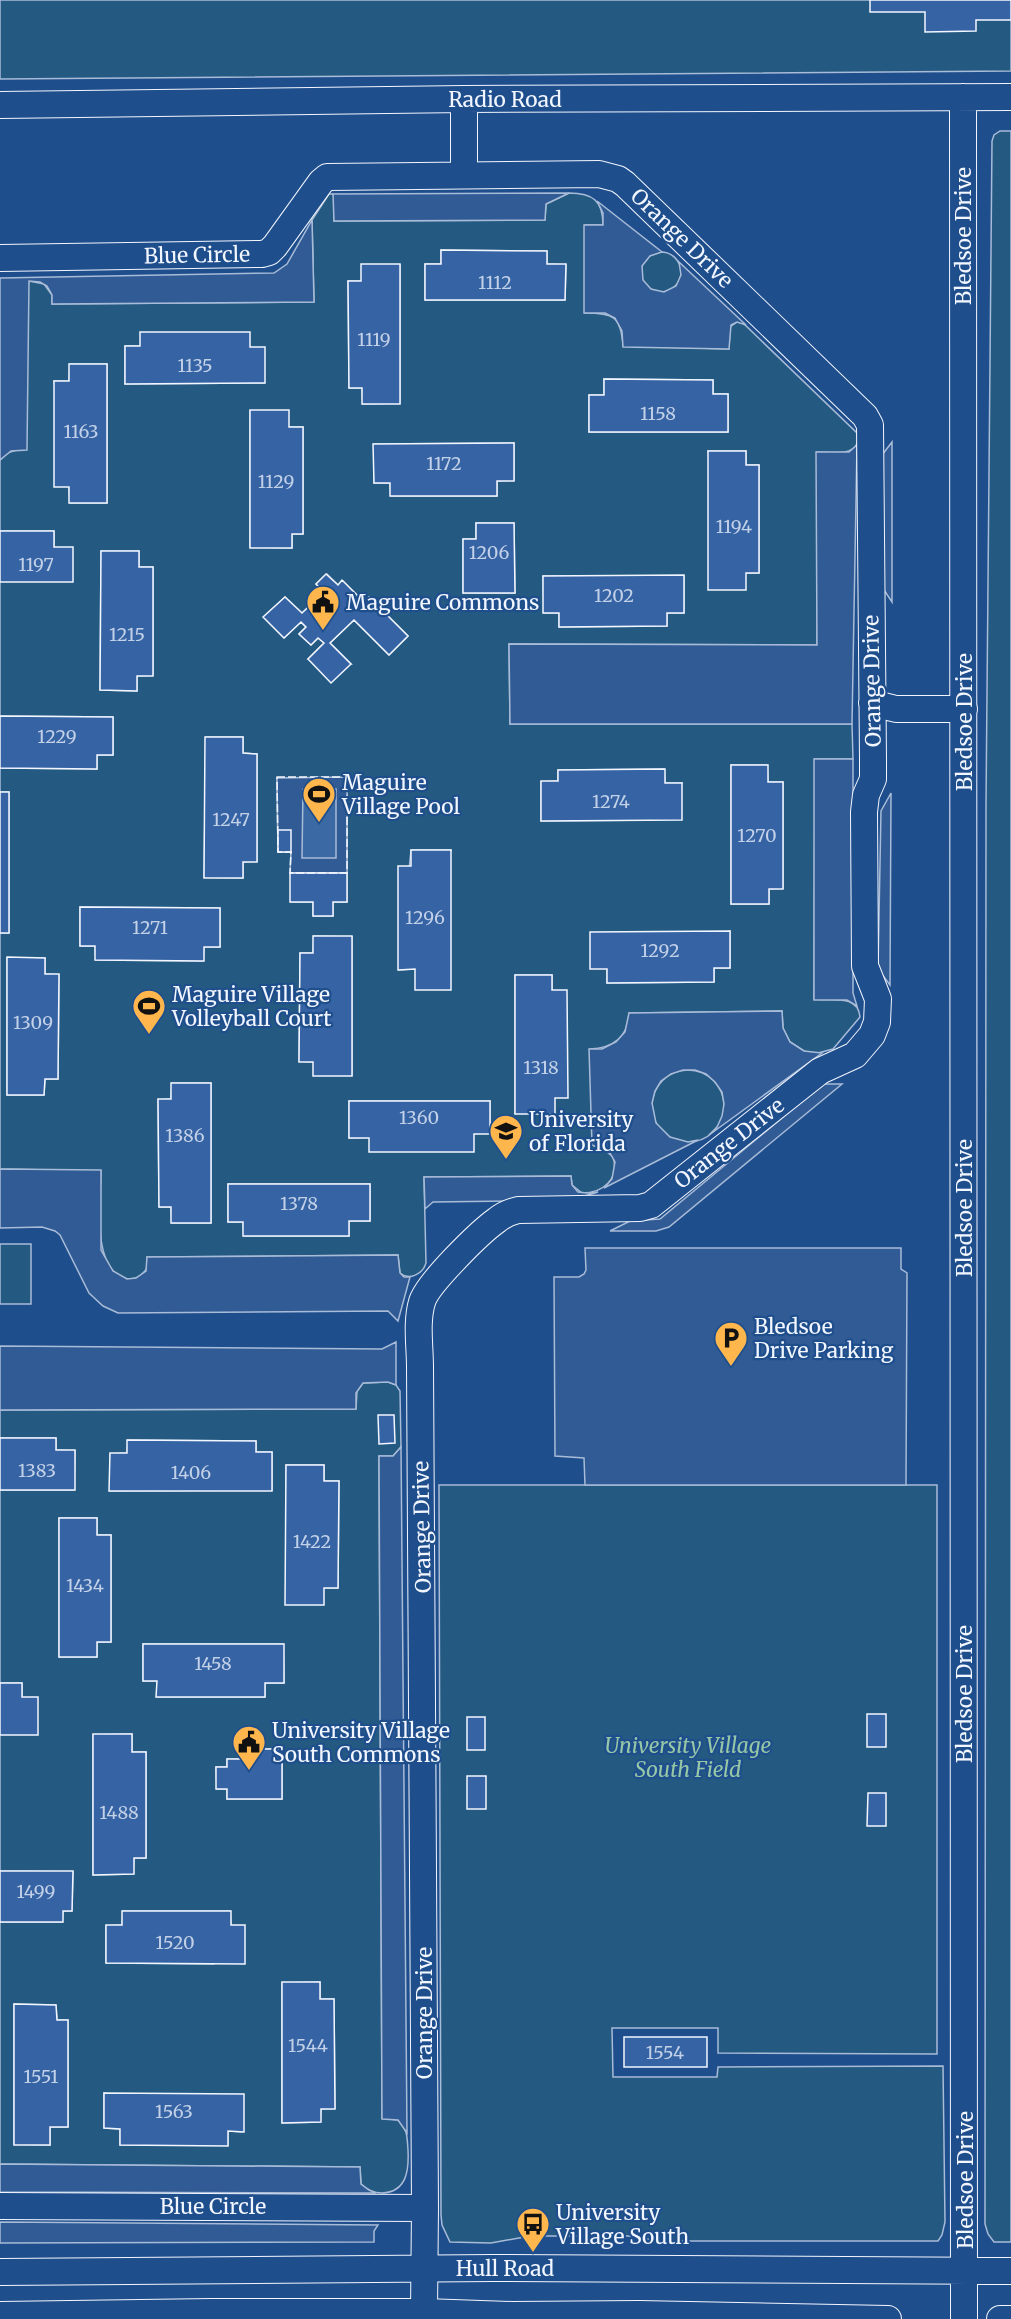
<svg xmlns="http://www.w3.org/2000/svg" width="1011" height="2319" viewBox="0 0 1011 2319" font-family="Merriweather,serif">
<rect width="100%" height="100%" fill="#1f4e8c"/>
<path fill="#245a82" stroke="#a8bbd7" stroke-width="1.5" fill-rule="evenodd" d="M0 0H1011V71L0 79Z
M1000 131H1011V2242H994L988 2234 985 2224 986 805 992 141 994 135Z
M569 193C593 193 603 201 603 225H585V313C613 313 621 316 623 346L729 349 730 327 737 322 743 323 857 433C863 458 832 452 817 452V645L509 644 510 724H852L853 759H815L814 999C832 1001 858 994 860 1017L833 1049 814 1054 804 1051 790 1042 783 1028 782 1011 629 1013C628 1037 613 1048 590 1049L592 1145 602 1148 613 1157C620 1179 603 1193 582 1193L572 1185 571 1176 424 1177 426 1263C423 1274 409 1281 400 1273L398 1255 147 1257V1268C142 1276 134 1281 124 1278 91 1267 101 1199 101 1171L0 1169V933H9V792H0V768L97 769V755H113V717L0 716V582L54 547V531H0V460L7 453 17 450 19 333 29 281 44 284 52 295V304L314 302 312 220 329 194H333L334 196V221L545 220 546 204ZM441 250 547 251V264L566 265 565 300H425V264H441ZM400 265V403L363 404 362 388H349L348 281H361ZM125 346H140L265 383 125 384ZM70 364H107V503H70L69 487 54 381H69ZM604 379 713 380V394H728V432H589V395H604ZM250 411 289 427H303V534H292V548L250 547ZM374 444 514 443V480L497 481V496H391L390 483H374ZM708 451H746V465H759V573H746ZM476 523H514L515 593H463V539H476ZM101 551H139V567H153V675L137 676V691L100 690ZM327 574 338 585 343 581 364 602 369 597 408 636 389 655 354 620 330 643 351 664 308 659 324 643 318 638 311 645 299 634 306 627 301 622 284 638 264 617 285 597 302 613 324 592 316 584ZM543 576H684V613H667V626L559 627V613H544ZM206 737H243V753L257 754V861L243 862V878L204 877ZM731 765H767L768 782H783V888L769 889V904H731ZM664 769 665 783H682L656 820 541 821V782L558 781V770ZM277 778H347V902H333V916H313V902H291V852H278ZM411 850H451L415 969 399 970ZM80 907 220 908V947H204L203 961 96 960 95 946H80ZM730 931V968H714V982L607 983V969ZM314 936 352 937V1075L313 1062 299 1061 300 953H313ZM7 958H45V974L59 975 58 1079H45L44 1095H7ZM515 975H552V990L515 1114ZM172 1083H211V1223H172L171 1207H159L158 1100 171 1099ZM349 1101H490V1133L349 1138ZM228 1184H370V1221H349V1236H244L243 1222H228Z
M641 272a20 20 0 1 1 40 0a20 20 0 1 1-40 0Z
M652 1106a36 36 0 1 1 72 0a36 36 0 1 1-72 0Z
M0 1244H31V1304H0Z
M388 1382 396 1385 400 1391 401 1447 393 1456H379L382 2118 398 2120C408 2129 407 2138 408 2150 409 2170 407 2192 382 2193 373 2193 367 2190 361 2184L360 2167 0 2164V1922H62L63 1911H72L73 1872 0 1871V1735L22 1697V1683H0V1490H74L75 1451 56 1450V1438H0V1410L356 1409 357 1391 363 1383ZM128 1440 256 1441V1452H272V1490L110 1491V1454L127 1453ZM286 1465H324V1481H339L338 1588H324L286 1604ZM59 1518H97V1535H111V1642H97V1657H59ZM143 1644H283L284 1683H265V1697H157V1681H143ZM132 1734V1752H146V1858H134L133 1874 93 1875V1735ZM244 1749H282V1799H227V1789H217L216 1767H227V1759H244ZM123 1911H230L231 1925 214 1964 106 1963V1926L122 1925ZM320 1982V1999H334L335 2108 321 2109 320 2122 282 2123V1983ZM14 2004 56 2005 57 2020H68V2127H50V2145L14 2144ZM104 2093 243 2132 228 2131V2145H120V2129L104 2128Z
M439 1485H937V2054L718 2053V2028H612L613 2077H717L718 2067 943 2066 945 2222 942 2235 938 2241H660L629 2236H530L491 2243 450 2242 442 2225 441 2215Z"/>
<path fill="#305b95" stroke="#a8bbd7" stroke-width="1.5" d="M569 193 546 204 545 220 334 221 333 194Z
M597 201 662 252 650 256 642 266 643 280 651 289 664 292 676 286 681 275 679 262 746 325 737 322 731 325 729 349 623 347 622 331 615 318 605 313H584V225H603V213Z
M312 220 314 302 52 304V295L47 286 40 282 29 281 27 450 11 451 0 460V278L274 273 287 264Z
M892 442V602L882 587V455Z
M857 445 852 724H510L509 644 817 645 816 452H849Z
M814 759H853V993L857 1006 847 1000H814Z
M347 777V873H290L291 852H278L277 778Z
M891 793 890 985 878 969 881 811Z
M782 1011 783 1028 790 1042 804 1051 822 1053 709 1135 717 1127 722 1116 724 1104 722 1092 715 1082 706 1074 695 1070H683L671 1074 661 1081 655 1091 652 1103 656 1123 670 1137 688 1142 698 1140 604 1188 612 1179 615 1162 610 1153 592 1145 589 1049H602L616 1042 625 1032 629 1013Z
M823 1084H842L669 1227 656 1231H610L630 1221 660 1219Z
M0 1169 101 1170V1250L113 1271 127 1279 136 1278 146 1271 147 1257 398 1255 400 1273 404 1277H410L398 1321 388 1311 118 1313 103 1306 89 1293 60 1235 55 1231 42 1227 0 1228Z
M571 1176 572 1185 578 1192 587 1193 598 1192 571 1200 433 1202 425 1209 424 1177Z
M585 1248H901V1269L907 1273 906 1485H585L584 1458 555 1456 554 1277H579L584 1274 586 1270Z
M396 1342V1385L388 1382 363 1383 356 1393V1409L0 1410V1346L382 1349Z
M401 1447 407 2133 398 2120 382 2119 379 1456H393Z
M0 2164 360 2167 361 2184 369 2190 376 2193 0 2192Z
M0 2222 378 2225 374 2231V2242L0 2243Z"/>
<path fill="#3b69a3" stroke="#a8bbd7" stroke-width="1.5" d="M303 789H336V858H302Z"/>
<path fill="#3563a3" stroke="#f2f6ff" stroke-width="1.5" d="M1011 0V20H976V31L925 32V12H870V0Z
M441 250 547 251V264H566L565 300H425V264H441Z
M361 264H400V404H362V388H349L348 281H361Z
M140 332H250V347H265V383L125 384V346H140Z
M69 364H107V503H69V487H54V381H69Z
M604 379 713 380V394H728V432H589V395H604Z
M250 410H289V427H303V534H292V548H250Z
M514 443V481H497V496H390V483H374L373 444Z
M708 451H746V465H759V573H746V590H708Z
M476 523H514L515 593H463V539H476Z
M0 531H54V547H73V582H0Z
M101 551H139V567H153V676H137V691L100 690Z
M326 574 338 585 342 580 364 602 369 597 408 636 389 655 354 620 330 643 351 664 331 683 308 659 324 643 318 638 311 645 299 634 306 627 301 622 284 638 263 617 285 597 302 613 324 592 316 584Z
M684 575V613H667V626L559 627V613H543V576Z
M0 716 113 717V755H97V769L0 768Z
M205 737H243V753L257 754V862H243V878H204Z
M731 765H768V782H783V889H769V904H731Z
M665 769V783H682V820L541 821V781H558V770Z
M0 792H9V933H0Z
M278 830H291V852H278Z
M411 850H451V990H415V969L398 970V866H411Z
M290 873H347V902H333V916H313V902H290Z
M80 907 220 908V947H204V961L95 960V946H80Z
M730 931V968H714V982L607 983V969H590V932Z
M313 936H352V1076H313V1062H299L300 953H313Z
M7 957 45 958V974H59L58 1079H45L44 1095H7Z
M515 975H552V990H567L568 1098H555V1114H515Z
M171 1083H211V1223H171V1207H159L158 1099H171Z
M349 1101H490V1134H474V1152H369V1138H349Z
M228 1184H370V1221H349V1236H243V1222H228Z
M378 1415H394L395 1443 379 1444Z
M0 1438H56V1450H75V1490H0Z
M127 1440 256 1441V1452H272V1491H109L110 1453H127Z
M286 1465H324V1481H339L338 1588H324V1605H285Z
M59 1518H97V1535H111V1642H97V1657H59Z
M143 1644H284V1683H265V1697H156L157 1681H143Z
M0 1683H22V1697H38V1735H0Z
M867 1714H886V1747H867Z
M467 1717H485V1750H467Z
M93 1734H132V1752H146V1858H134V1874L93 1875Z
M244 1749H282V1799H227V1789H216V1767H227V1759H244Z
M467 1776H486V1809H467Z
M868 1793H886V1826H867Z
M0 1871H73L72 1911H63V1922H0Z
M122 1911H231V1925H245V1964L106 1963V1925H122Z
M282 1982H320V1999H334L335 2109H321V2122L282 2123Z
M14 2004 56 2005 57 2020H68V2127H50V2145H14Z
M624 2037H707V2067H624Z
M104 2093 244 2094V2132L228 2131V2146L120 2145V2129L104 2128Z"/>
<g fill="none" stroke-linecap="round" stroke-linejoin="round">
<defs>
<path id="street" d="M963 97 964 2319
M464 99V175
M0 105 464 99 1011 97
M0 258 262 254 269 252 275 246 321 182 327 177 599 174 618 179 625 184 865 416 870 425 873 759V779L866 795 864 812 865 966 878 999 877 1022 872 1035 855 1055 820 1071 651 1205 640 1208 518 1210C510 1212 503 1215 497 1220 480 1232 427 1284 422 1302 416 1322 420 1347 420 1367L425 2208 424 2312
M872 703 896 709H964
M0 2206 425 2208
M0 2272 493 2268 1011 2271
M0 2315 211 2312H424L512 2315 639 2314 888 2319
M1000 2319H1011"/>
</defs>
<use href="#street" stroke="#f2f6ff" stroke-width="28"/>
<use href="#street" stroke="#1f4e8c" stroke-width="26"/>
<path stroke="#f2f6ff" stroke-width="1.5" stroke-dasharray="8 3" stroke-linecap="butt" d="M277 777H347V873H290L291 852H278Z"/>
</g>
<defs>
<symbol id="civic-pin" viewBox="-11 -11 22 30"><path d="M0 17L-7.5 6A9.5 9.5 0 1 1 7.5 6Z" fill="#ffb74d" stroke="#1f4e8c"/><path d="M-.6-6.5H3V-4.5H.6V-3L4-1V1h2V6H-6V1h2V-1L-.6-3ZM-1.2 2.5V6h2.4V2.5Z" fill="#111"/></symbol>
<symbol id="stadium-pin" viewBox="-11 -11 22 30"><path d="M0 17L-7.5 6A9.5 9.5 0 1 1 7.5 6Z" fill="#ffb74d" stroke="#1f4e8c"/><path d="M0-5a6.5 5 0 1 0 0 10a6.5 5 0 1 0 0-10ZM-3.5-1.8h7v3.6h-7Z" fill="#111"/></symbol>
<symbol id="university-pin" viewBox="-11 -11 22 30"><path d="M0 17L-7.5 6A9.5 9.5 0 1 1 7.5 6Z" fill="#ffb74d" stroke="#1f4e8c"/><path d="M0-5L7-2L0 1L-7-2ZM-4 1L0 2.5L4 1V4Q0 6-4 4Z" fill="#111"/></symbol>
<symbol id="parking-pin" viewBox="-11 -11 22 30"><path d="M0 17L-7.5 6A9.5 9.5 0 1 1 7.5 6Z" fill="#ffb74d" stroke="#1f4e8c"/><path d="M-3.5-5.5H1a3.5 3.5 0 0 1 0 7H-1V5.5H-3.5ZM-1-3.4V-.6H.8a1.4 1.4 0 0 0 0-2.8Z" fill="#111"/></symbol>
<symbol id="bus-pin" viewBox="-11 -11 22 30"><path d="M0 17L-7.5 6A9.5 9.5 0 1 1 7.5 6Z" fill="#ffb74d" stroke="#1f4e8c"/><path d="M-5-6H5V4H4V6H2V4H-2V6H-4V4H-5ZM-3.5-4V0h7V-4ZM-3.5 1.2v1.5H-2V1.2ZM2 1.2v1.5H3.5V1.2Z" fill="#111"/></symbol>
</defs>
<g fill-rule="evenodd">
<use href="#civic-pin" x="304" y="583" width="38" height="52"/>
<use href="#stadium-pin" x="300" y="775" width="38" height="52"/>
<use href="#stadium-pin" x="130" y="987" width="38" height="52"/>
<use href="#university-pin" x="487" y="1112" width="38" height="52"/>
<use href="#parking-pin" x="712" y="1319" width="38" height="52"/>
<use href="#civic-pin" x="230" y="1723" width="38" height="52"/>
<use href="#bus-pin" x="514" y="2205" width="38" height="52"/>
</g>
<g text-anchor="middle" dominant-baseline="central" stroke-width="4.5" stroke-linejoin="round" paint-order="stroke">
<g font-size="18" fill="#c3d1e8">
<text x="495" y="282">1112</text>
<text x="374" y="339">1119</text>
<text x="195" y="365">1135</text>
<text x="658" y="413">1158</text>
<text x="81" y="431">1163</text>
<text x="444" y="463">1172</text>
<text x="276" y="481">1129</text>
<text x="734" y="526">1194</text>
<text x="489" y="552">1206</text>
<text x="36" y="564">1197</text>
<text x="614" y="595">1202</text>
<text x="127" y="634">1215</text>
<text x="57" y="736">1229</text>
<text x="611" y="801">1274</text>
<text x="231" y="819">1247</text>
<text x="757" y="835">1270</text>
<text x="425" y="917">1296</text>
<text x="150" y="927">1271</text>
<text x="660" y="950">1292</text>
<text x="33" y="1022">1309</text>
<text x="541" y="1067">1318</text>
<text x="419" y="1117">1360</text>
<text x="185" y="1135">1386</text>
<text x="299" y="1203">1378</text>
<text x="37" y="1470">1383</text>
<text x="191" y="1472">1406</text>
<text x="312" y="1541">1422</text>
<text x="85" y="1585">1434</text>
<text x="213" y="1663">1458</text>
<text x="119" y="1812">1488</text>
<text x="36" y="1891">1499</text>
<text x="175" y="1942">1520</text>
<text x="308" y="2045">1544</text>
<text x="665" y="2052">1554</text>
<text x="41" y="2076">1551</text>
<text x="174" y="2111">1563</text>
</g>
<g font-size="21" fill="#f2f6ff" stroke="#1f4e8c">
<text x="505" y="99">Radio Road</text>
<text transform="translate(963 236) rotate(-90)">Bledsoe Drive</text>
<text transform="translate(682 238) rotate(44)">Orange Drive</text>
<text transform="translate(197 255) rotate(-1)">Blue Circle</text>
<text transform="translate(872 681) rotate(-91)">Orange Drive</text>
<text transform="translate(964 722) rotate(-90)">Bledsoe Drive</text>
<text transform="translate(729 1143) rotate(-38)">Orange Drive</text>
<text transform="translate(964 1208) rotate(-90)">Bledsoe Drive</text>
<text transform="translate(422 1527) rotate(-91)">Orange Drive</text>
<text transform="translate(964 1694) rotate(-90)">Bledsoe Drive</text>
<text transform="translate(424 2013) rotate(-90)">Orange Drive</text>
<text transform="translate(965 2180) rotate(-90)">Bledsoe Drive</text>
<text x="213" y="2206">Blue Circle</text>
<text x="505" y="2268">Hull Road</text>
</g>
<g font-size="21" fill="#f2f6ff" stroke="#1f4e8c" text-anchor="start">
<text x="346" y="602">Maguire Commons</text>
<text x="342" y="782">Maguire<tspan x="342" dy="24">Village Pool</tspan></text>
<text x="172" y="994">Maguire Village<tspan x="172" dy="24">Volleyball Court</tspan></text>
<text x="529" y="1119">University<tspan x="529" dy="24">of Florida</tspan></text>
<text x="754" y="1326">Bledsoe<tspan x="754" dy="24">Drive Parking</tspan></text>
<text x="272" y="1730">University Village<tspan x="272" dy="24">South Commons</tspan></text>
<text x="556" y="2212">University<tspan x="556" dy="24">Village South</tspan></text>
</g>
<g font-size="21" font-style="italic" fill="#97c8a6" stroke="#1f4e8c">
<text x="688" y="1745">University Village<tspan x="688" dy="24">South Field</tspan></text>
</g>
</g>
</svg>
